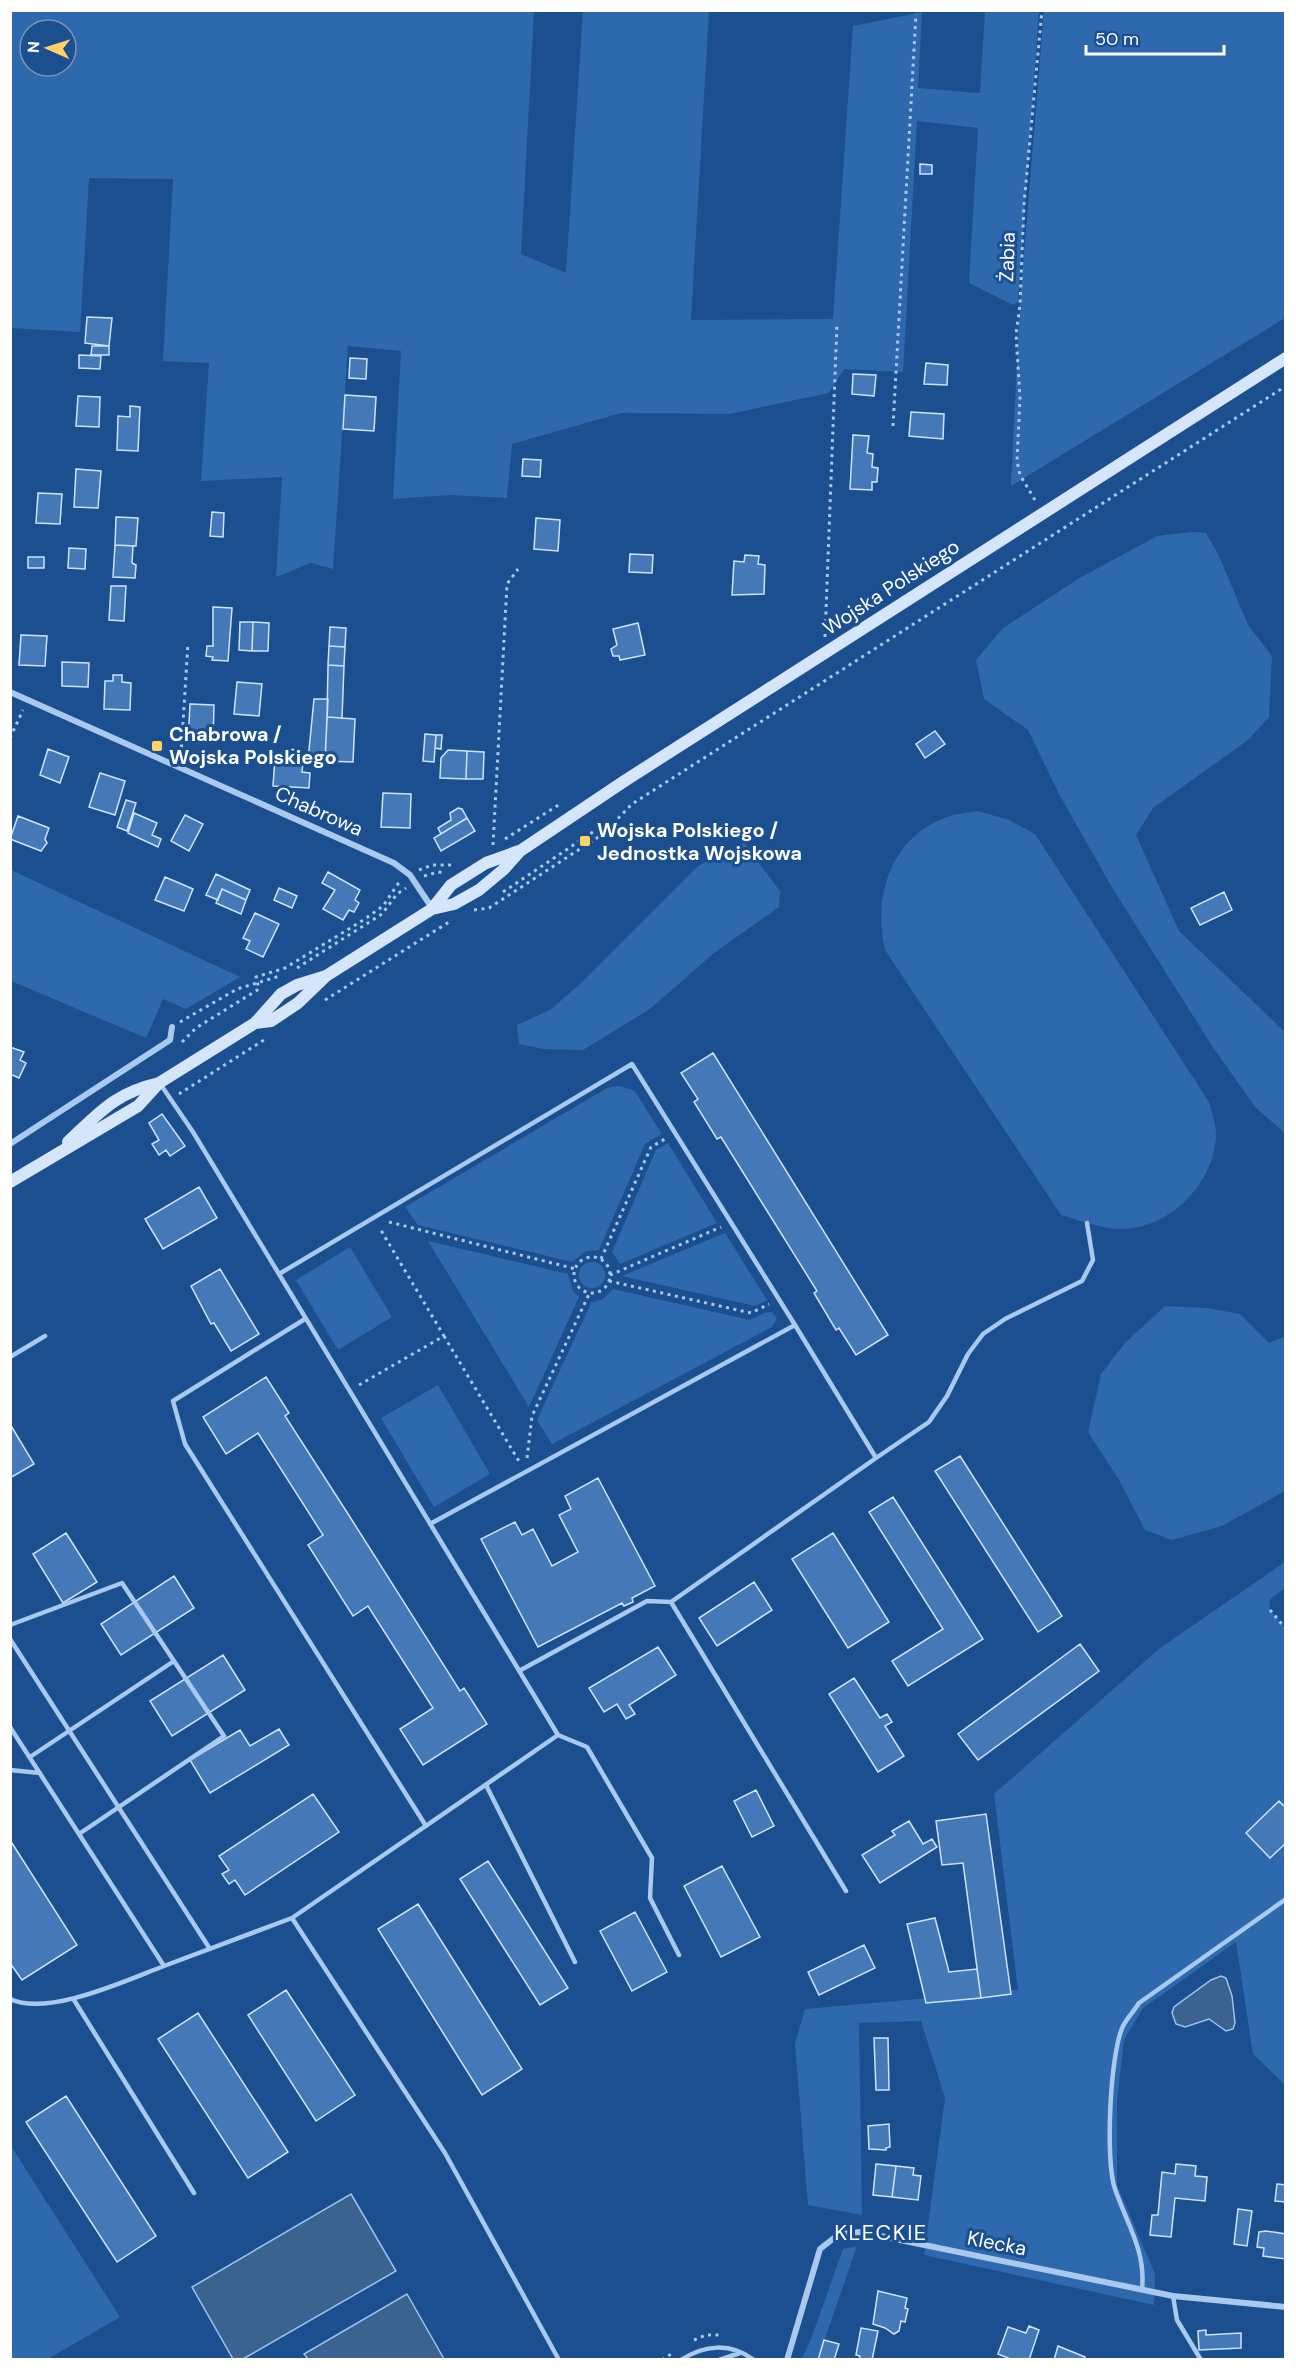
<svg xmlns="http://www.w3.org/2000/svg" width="1296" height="2370" viewBox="0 0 1296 2370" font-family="'DM Sans',sans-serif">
<rect width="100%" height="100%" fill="#1b4f8f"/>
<path fill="#2e69ad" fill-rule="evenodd" d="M10 11H534L521 254 566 273 583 11H709L691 320 833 319 853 26 922 12 918 88 980 93 985 11H1039L1018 302 1013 305 969 283 978 128 917 121 903 372 844 369 829 393 729 414 621 413 512 444 507 498 450 495 393 499 401 351 348 346 333 569 311 563 276 577 282 477 201 481 209 363 163 361 173 179 89 178 80 332 11 328ZM30 30H66V66H30Z
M1044 11H1285V318L1011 486 1020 302Z
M1192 532 1206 533 1219 556 1248 625 1272 656 1269 717 1248 740 1153 808 1136 835 1179 931 1285 1032V1133L1256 1108 1214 1049 1113 889 1060 796 1028 730 984 699 976 660 1003 628 1078 579 1157 536Z
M978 811 1009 820 1035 834 1209 1102C1211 1112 1216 1124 1216 1134 1215 1181 1173 1227 1124 1229 1102 1229 1081 1221 1061 1215L885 950C873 899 889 841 942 819 952 814 966 813 978 811Z
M744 843 780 891 779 907 714 953 650 1009 583 1050 543 1049 519 1044 517 1025 550 1010 579 985 698 866Z
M11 870 240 977 186 1009 163 999 146 1038 11 981Z
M618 1086 634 1090 662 1134 645 1144 599 1250 586 1251 572 1262 418 1225 405 1207 607 1088Z
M668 1143 717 1223 620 1264 612 1252 656 1150Z
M725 1233 767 1300 755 1306 622 1276Z
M428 1241 568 1274 573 1291 579 1297 529 1407Z
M350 1247 392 1317 338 1350 296 1280Z
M579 1275a13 13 0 1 1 26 0a13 13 0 1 1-26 0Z
M613 1289 750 1320 764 1313 772 1312 777 1318 772 1327 552 1444 537 1420 591 1303 603 1299Z
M1165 1306 1207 1308 1240 1314 1269 1343 1286 1336 1285 1491 1222 1526 1172 1540 1145 1530 1119 1480 1088 1432 1101 1374 1125 1343Z
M438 1385 490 1474 434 1507 381 1418Z
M1285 1562V1588L1270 1599V1610L1286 1629 1285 2085 1253 2054 1236 1942 1143 2008 1124 2040 1117 2102V2185L1155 2274 1154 2305 924 2255 945 2098 921 2021 859 2023 862 2215 808 2205 795 2044 805 2009 1018 1990 994 1794 1160 1648Z
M11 2146 120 2317 48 2359H11Z
M857 2246 818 2359 801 2360 810 2342 843 2249Z"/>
<path fill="#3c6290" stroke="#9cc4f0" stroke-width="1.5" d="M1221 1976 1226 1978 1232 1996 1235 2023 1233 2029 1226 2031 1209 2019 1185 2027 1176 2024 1172 2013 1174 2007 1211 1980Z
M351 2194 396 2271 243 2359H233L192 2287Z
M407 2294 444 2359H308L304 2354Z"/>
<path fill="#4478b7" stroke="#cfe3fa" stroke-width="1.5" d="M920 164 932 165V174H920Z
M87 317 112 318 109 346 85 343Z
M92 346H109V355H91Z
M79 355 101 356 100 369 79 368Z
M350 358 367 359 366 379 349 378Z
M926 363 948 365 947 385 924 384Z
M853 374 876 375 874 396 852 394Z
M345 395 376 397 374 431 343 429Z
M78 396 100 397 99 427 76 426Z
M130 406 140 407 138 451 117 450 118 416 130 417Z
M911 412 944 414 943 439 909 436Z
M853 435 869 436 867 453 873 454 872 467 878 468 877 482H872V490L850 489Z
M523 459 541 460 540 477 522 476Z
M76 469 101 471 98 508 74 507Z
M38 493 62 494 60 524 36 523Z
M212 512 224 513 223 537 210 536Z
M116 517 138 518 136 546 115 545Z
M536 518 560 520 558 551 534 549Z
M115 545 133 546 132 563 136 565 135 578 113 577Z
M69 548 86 549 85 569 68 568Z
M630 554 653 555 652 573 629 572Z
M745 555 759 556 758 564 765 565 764 594 732 595 734 561 744 562Z
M28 557H44V568H28Z
M111 586H126L124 621 109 620Z
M213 607 232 608 228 661 212 660 213 657 206 656 207 646H213Z
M240 622H253L252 651 239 650Z
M253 622 269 623 268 651H252Z
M638 623 645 655 620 660 619 656H613L611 649 617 645 613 629Z
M330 627 346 628 345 647 329 646Z
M21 635 47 636 45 666 19 665Z
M329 646 345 647 344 666 328 665Z
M62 662 89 663 88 687 62 686Z
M328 665 344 666 342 718 327 717Z
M113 675H122V682L131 683 130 710 104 709 105 681H113Z
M237 682 262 684 259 716 234 714Z
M314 699H328L325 761 308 760Z
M190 704 214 705 213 743 188 742Z
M327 717 355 719 353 762 325 761Z
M935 731 945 744 925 758 916 744Z
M425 734 436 735 434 762 423 761Z
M436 735H442L441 749 435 748Z
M48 749 69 757 60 783 40 775Z
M285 749 300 750 299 762H303L302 772 310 773 309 788 273 786 275 757 276 762 284 763Z
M448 750 467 751 466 779 440 778 441 758Z
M467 751 484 752 483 779H466Z
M100 773 125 781 115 815 89 807Z
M383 793 411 794 410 828 381 827Z
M126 800 136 803 127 831 117 827Z
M458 808 462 809 467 818 441 834 438 828 451 820 450 813Z
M134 813 157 823 152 835 161 839 158 847 128 833Z
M185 815 203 824 189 851 171 841Z
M18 816 49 828 45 839 47 843 41 851 10 839Z
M467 818 475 831 441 851 434 838Z
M328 872 360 890 355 900 359 903 354 912 349 910 343 920 323 909 335 890 322 883Z
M216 874 250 890 246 900 222 889 218 900 206 895Z
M165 877 193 889 184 911 155 900Z
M279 888 297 896 292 908 274 900Z
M222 889 246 900 241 914 216 903Z
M1224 892 1232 910 1200 925 1191 908Z
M255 913 279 924 263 957 246 949 250 941 243 938Z
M10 1047 24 1052 20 1060 26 1063 19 1078 10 1074Z
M713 1053 888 1335 856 1355 839 1328 836 1330 814 1293 817 1291 721 1137 717 1139 694 1102 698 1099 681 1073Z
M162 1114 185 1146 170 1156 166 1150 159 1155 152 1144 159 1140 149 1123Z
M199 1187 217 1218 163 1249 145 1219Z
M220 1269 259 1334 231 1351 214 1323 211 1324 191 1286Z
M266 1377 289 1413 285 1416 350 1517 460 1691 464 1688 487 1724 423 1765 400 1729 433 1708 368 1606 353 1616 308 1545 323 1535 258 1433 226 1454 203 1417Z
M10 1424 34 1464 10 1478Z
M960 1456 1062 1616 1038 1632 935 1471Z
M598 1478 655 1586 632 1598 633 1602 624 1606 622 1603 538 1647 481 1539 515 1522 522 1535 533 1529 552 1566 578 1552 559 1515 571 1509 565 1496Z
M893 1497 983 1639 908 1686 892 1661 943 1629 869 1512Z
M66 1533 97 1582 63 1603 33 1554Z
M833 1533 889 1622 848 1648 792 1559Z
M174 1576 194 1608 121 1655 101 1624Z
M754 1582 772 1610 717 1646 699 1618Z
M1080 1644 1099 1671 978 1760 958 1734Z
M658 1647 676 1675 629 1705 635 1714 626 1719 617 1704 604 1712 589 1688Z
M223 1655 245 1690 172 1736 150 1701Z
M854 1678 880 1718 887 1714 892 1722 885 1726 904 1756 878 1772 829 1694Z
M279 1729 289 1745 210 1793 190 1760 240 1730 250 1746Z
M756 1790 774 1826 752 1837 734 1801Z
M313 1794 339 1832 245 1895 235 1880 229 1884 222 1874 229 1870 219 1856Z
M1279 1801 1286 1808V1843L1270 1858 1246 1833Z
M986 1814 1011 1994 981 1998 963 1863 942 1865 936 1821Z
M909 1821 923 1844 932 1839 937 1847 880 1883 862 1855 895 1835 892 1831Z
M10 1840 77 1945 22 1980 10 1963Z
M488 1861 568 1988 540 2005 460 1879Z
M722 1866 760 1937 721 1957 684 1886Z
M418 1904 522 2069 482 2095 378 1929Z
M635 1912 667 1972 632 1991 600 1931Z
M935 1918 949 1972 977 1969 981 1998 926 2003 907 1924Z
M864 1945 875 1968 819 1995 808 1972Z
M286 1990 355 2095 316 2121 248 2015Z
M198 2013 288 2152 248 2178 158 2039Z
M874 2038H888L889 2090H876Z
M66 2096 156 2236 117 2262 26 2122Z
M889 2124 890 2147 886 2148V2150L869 2149 868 2126Z
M876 2164 896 2166 892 2197 873 2195Z
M1176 2164 1196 2166 1195 2176 1207 2177 1205 2201 1175 2198 1171 2237 1150 2235 1152 2215H1158L1162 2172 1175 2174Z
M896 2166 914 2168 913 2175 921 2176 918 2200 892 2197Z
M1277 2184 1286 2185V2202L1275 2201Z
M1238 2209 1252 2211 1247 2246 1234 2244Z
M1266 2231 1286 2234V2259L1263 2256 1264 2248 1257 2247 1259 2232Z
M878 2291 907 2298 905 2308 908 2309 905 2322 901 2321 899 2331 894 2334 885 2328 873 2324Z
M1029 2326 1039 2330 1029 2360H1013L998 2354 1008 2327 1026 2333Z
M861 2328 878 2331 872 2360H859L860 2356 856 2355Z
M1206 2330V2335L1241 2333V2348L1199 2350 1198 2331Z
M824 2340 839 2344 834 2360H818Z
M1058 2346 1085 2357 1084 2360H1054Z"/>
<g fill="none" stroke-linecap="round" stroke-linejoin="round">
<path stroke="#a9c9ee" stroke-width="3" stroke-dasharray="3 4.5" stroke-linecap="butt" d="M893 426 916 14
M1035 500 1020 475 1017 461 1020 398 1016 334 1020 305 1024 204 1042 10
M825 637 837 323
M10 738 23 710
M181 755 188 643
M505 839 560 804
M493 845 507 584 518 569
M419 870 432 865H454
M424 876 438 872 444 873
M503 892 599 828 608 829
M474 910 489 908 603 834 632 804 1286 386
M297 968 382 914 397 894 406 888
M325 1000 449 922
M180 1022 237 989 280 976
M182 1042 196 1028 259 989 256 977 285 968 365 919 383 906 400 881
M179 1094 267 1038
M389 1222 576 1269
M574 1275a18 18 0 1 1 36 0a18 18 0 1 1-36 0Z
M601 1259 651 1147 665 1139
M610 1275 721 1227
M609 1281 751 1313 769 1304
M444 1336 520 1463
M359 1385 444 1336 379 1227
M527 1458 532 1416 590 1292
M1270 1610 1286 1629
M694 2340 706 2335H719
M662 2360 671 2354"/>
<path stroke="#a9c9ee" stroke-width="4.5" d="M279 1274 632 1064 795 1325
M305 1319 173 1401 185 1444 426 1826
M10 1357 45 1336
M876 1458 929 1422 947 1396 968 1354 983 1334 1005 1319 1082 1281 1093 1260 1087 1223
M430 1524 795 1325 876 1458 671 1602 647 1601 519 1671
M671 1602 846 1891
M10 1625 122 1583 224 1736 79 1834
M10 1639 210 1949
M10 1727 164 1966 292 1918 558 1735 193 1132 161 1085
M558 1735 587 1747 652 1858 650 1898 679 1955
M30 1757 174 1661
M10 1770 40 1773
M486 1785 575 1962
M292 1918 445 2153 559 2360
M10 1999C48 2017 127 1980 164 1966
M74 2000 194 2193
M1142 2289C1146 2251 1127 2224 1115 2189 1105 2161 1110 2053 1123 2026 1127 2018 1134 2011 1139 2003L1286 1899
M1173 2296 1177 2320 1201 2360
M681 2360C704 2345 730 2342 754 2360
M719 2360 740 2353"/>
<path stroke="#a9c9ee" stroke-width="6" d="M10 692 394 863 410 875 432 908
M10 1144 170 1040 172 1027
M787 2360 820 2249 839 2234 861 2232 1173 2296 1286 2307"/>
<path stroke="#d6e6fa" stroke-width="12" d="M432 909 454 904 479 890 503 870 520 851 626 780 1286 358
M255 1023 271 1021 298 1003 326 976 432 909 451 885 486 863 519 851
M68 1142C100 1112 115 1093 159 1083
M10 1182 138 1106 159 1083 255 1023 281 994 297 985 326 976"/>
</g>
<g fill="#ffd166" stroke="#1b4f8f" stroke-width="2">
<rect x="151" y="740" width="12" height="12" rx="3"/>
<rect x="579" y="835" width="12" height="12" rx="3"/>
</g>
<g text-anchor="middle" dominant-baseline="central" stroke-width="6" stroke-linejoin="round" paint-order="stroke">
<g font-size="20" fill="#fff" stroke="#1b4f8f">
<text transform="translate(1007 257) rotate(-88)">Żabia</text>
<text transform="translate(891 587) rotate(-33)">Wojska Polskiego</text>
<text transform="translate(319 811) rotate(24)">Chabrowa</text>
<text transform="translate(997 2243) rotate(11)">Klecka</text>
</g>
<g font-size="20" font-weight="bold" fill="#fff" stroke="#1b4f8f" text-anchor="start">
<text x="169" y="734">Chabrowa /<tspan x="169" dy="23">Wojska Polskiego</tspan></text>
<text x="597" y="830">Wojska Polskiego /<tspan x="597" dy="23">Jednostka Wojskowa</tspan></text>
</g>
<g font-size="22" letter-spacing="1.5" fill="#fff" stroke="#1b4f8f">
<text x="881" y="2232">KLECKIE</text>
</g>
</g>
<rect width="1296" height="2370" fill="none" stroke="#ffffff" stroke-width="24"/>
<g transform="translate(48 48) rotate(273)"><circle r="28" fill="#1b4f8f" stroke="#7695bc" stroke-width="1.5"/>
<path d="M0-4.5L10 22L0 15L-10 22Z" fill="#ffd166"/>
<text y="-9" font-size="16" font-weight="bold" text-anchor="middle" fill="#ffffff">N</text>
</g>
<path d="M1086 45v9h138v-9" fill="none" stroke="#ffffff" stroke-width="3"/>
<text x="1095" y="45" font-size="18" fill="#ffffff" stroke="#1b4f8f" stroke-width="4.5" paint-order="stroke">50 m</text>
</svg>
